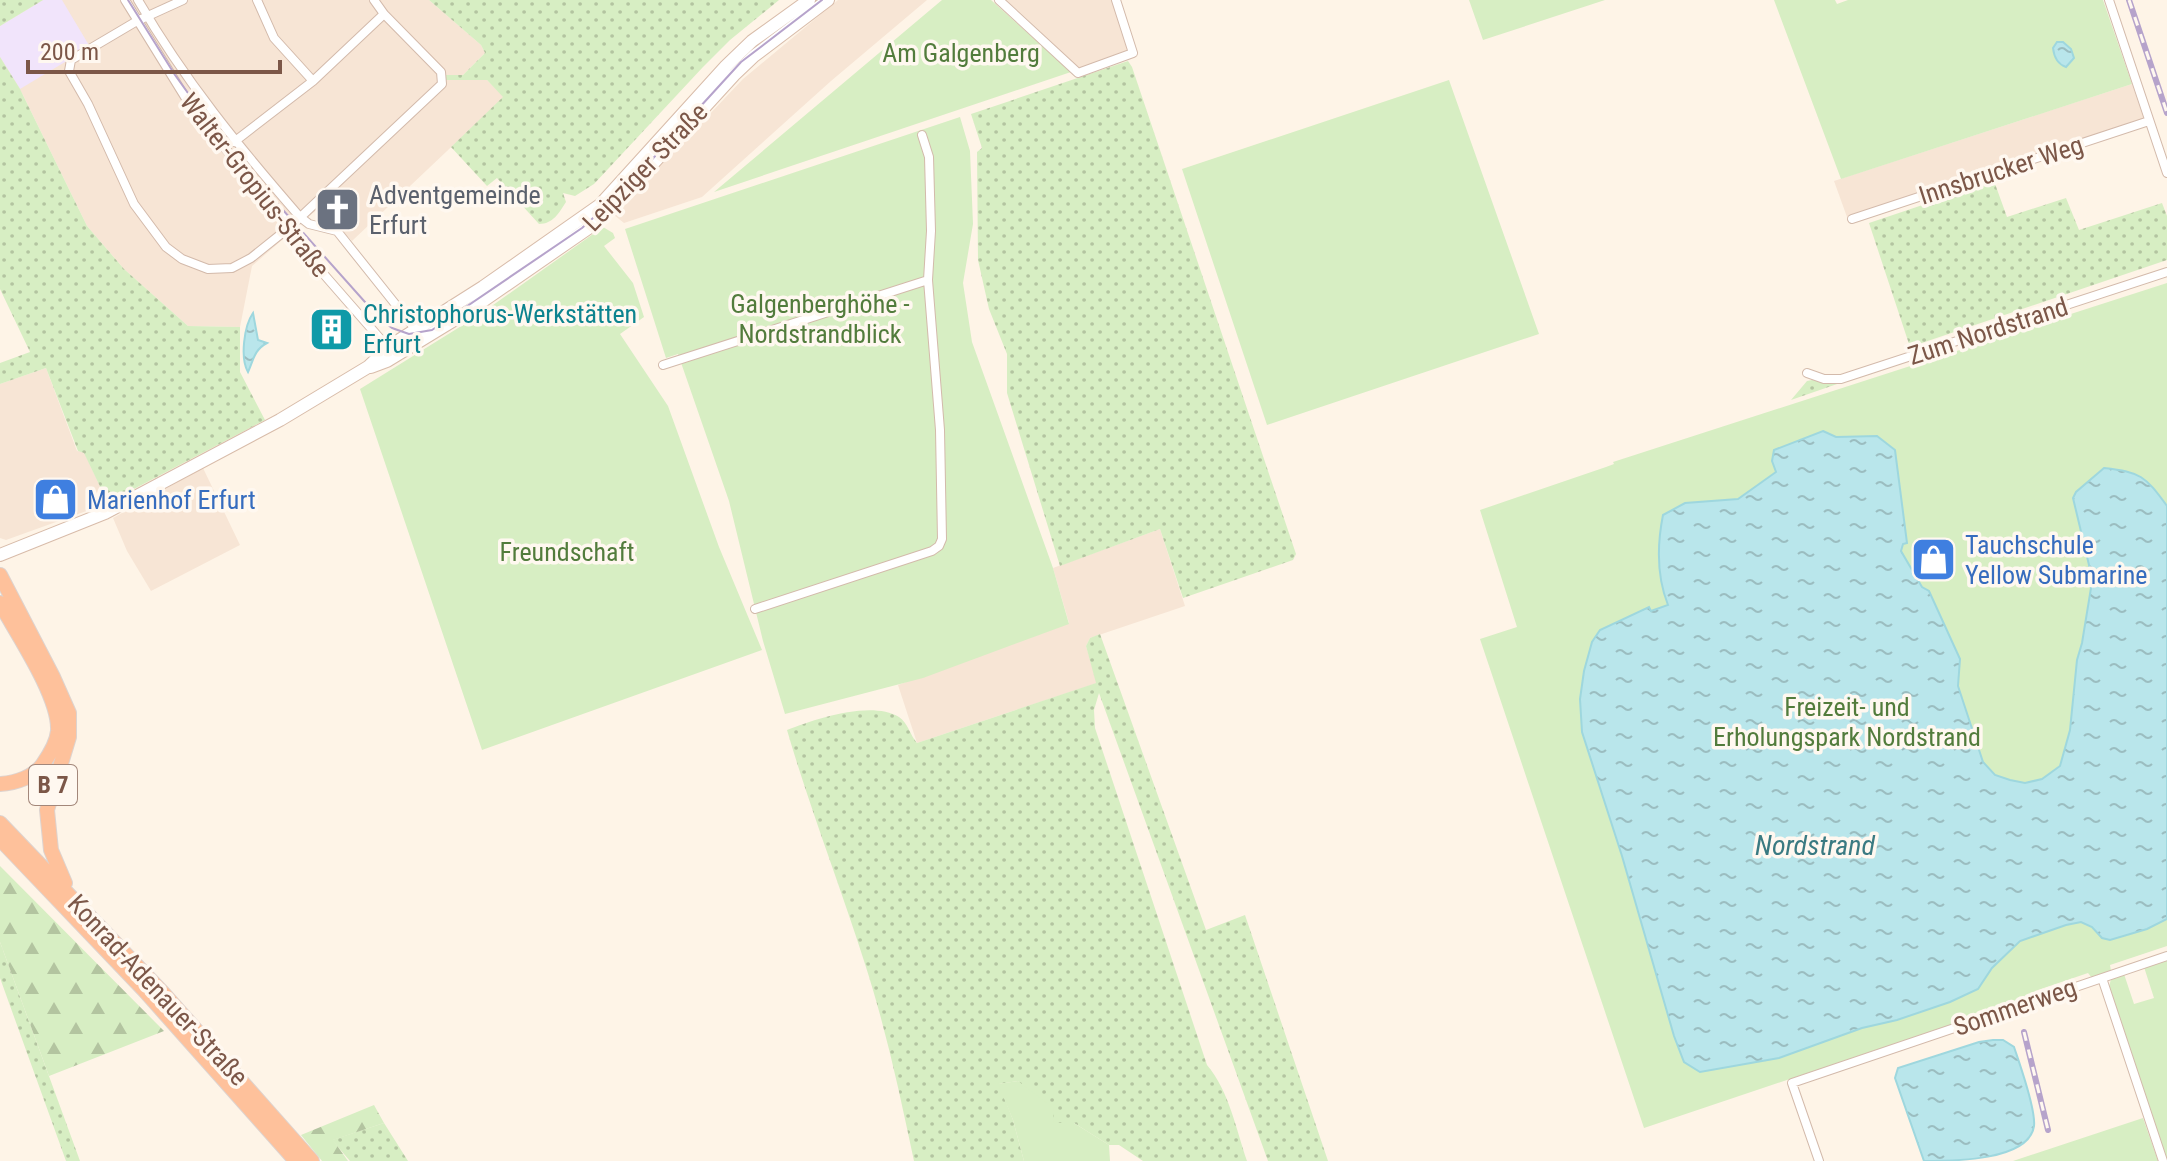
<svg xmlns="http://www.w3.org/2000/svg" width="2167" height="1161" viewBox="0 0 2167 1161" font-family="'Roboto Condensed',sans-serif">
<defs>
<pattern id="grass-dots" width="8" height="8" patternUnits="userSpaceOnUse" patternTransform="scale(2)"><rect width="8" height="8" fill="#d7eec3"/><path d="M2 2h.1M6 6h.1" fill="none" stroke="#b3c4a0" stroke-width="1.8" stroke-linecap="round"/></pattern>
<pattern id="forest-firs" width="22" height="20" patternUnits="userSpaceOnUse" patternTransform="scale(2)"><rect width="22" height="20" fill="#d7eec3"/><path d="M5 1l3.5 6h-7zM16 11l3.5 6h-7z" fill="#b3c4a0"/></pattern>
<pattern id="water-ripples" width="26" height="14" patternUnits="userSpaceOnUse" patternTransform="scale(2)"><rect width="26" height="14" fill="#b9e6eb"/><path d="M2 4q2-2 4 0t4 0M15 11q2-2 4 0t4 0" fill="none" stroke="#9bbdc0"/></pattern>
</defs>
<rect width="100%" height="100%" fill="#fef4e7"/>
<path fill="#f7e5d5" d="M43 0H429L481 45 485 53 463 75H447L487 80 504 97 352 241 320 207 252 266 240 327 188 326 124 269 87 226 23 95 0 57V26Z
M838 0H927L831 81 702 197 624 223 614 215 743 79Z
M1004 0H1112L1130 52 1080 69Z
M2132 84 2144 119 1847 217 1834 181Z
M46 368 77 451 84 452 105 497 96 502 92 509 6 540 0 538V384Z
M203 468 240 545 151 591 127 551 113 518Z
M1160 529 1185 606 1090 638 1086 646 1097 683 917 743 898 685 1069 623 1053 568Z"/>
<path fill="#f1e4fb" d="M43 0H62L90 47 20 89 0 57V26Z"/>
<path fill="url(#grass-dots)" d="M0 0H43L0 26Z
M429 0H779L730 40 703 67 594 184 575 196 563 193 566 202C559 213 553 224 539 224L497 178 487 186 451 147 503 97 487 80H446V75H463L485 53 481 45Z
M0 57 20 89 87 226 124 269 188 326 240 327V372L265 420 113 500 105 497 84 453 78 451 46 368 0 384V363L30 352 0 289Z
M1128 61 1132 67 1296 554 1293 560 1183 598 1160 529 1060 566 1007 393V354L989 309 978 260 977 152 982 148 971 114Z
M1994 181 2007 217 2066 198 2079 230 2162 203 2167 216V260L1910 347 1869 223Z
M1812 380 1840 383 1791 400 1807 381Z
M1100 634 1206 930 1245 915 1328 1161H1268L1099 693 1094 710 1095 728 1207 1065C1229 1091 1236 1129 1247 1161H1143L1119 1145H1109L1074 1123 1054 1124 1018 1081 999 1084 1013 1120 1024 1161H914C900 1095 886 1029 865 964 840 885 810 809 787 730 815 719 871 700 899 717 908 723 910 735 917 743L1096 683 1086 646 1090 638Z
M0 942 80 1161H66L0 978Z
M384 1123 408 1161H350L332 1140Z"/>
<path fill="url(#forest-firs)" d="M0 866 164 1031 49 1076 0 942Z
M374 1105 384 1123 333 1140 348 1161H322L301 1135Z"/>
<path fill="#d7eec3" d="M942 0H991L1071 72 714 192Z
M1469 0H1605L1483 40Z
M1774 0H1835L1837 4 1848 0H2103L2132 84 1841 179Z
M1449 80 1539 334 1267 425 1182 169Z
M960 117 970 151 973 224 963 283 972 342 1053 568 1069 624 923 678 785 714 763 641 729 501 678 354 666 358 625 229Z
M603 227 613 233 615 238 604 246 633 283 644 317 620 334 668 406 719 547 762 650 482 750 360 389 479 315Z
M2167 283V946L2110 965 2111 971 2092 978 2088 973 2035 991 2036 996 1644 1128 1480 639 1517 627 1480 510 1606 467 1614 464 1613 462Z
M2167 959V1161L2128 1050 2109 987 2111 979 2124 974 2134 1004 2154 998 2144 967Z
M1018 1081 1053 1108 1054 1123H1074L1109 1145 1110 1161H1024L1013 1120 998 1084Z
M2143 1118 2158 1161H2013Z"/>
<path fill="url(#water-ripples)" stroke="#9ed7de" stroke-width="2" d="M2057 42H2063L2071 49 2074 58 2066 67C2057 64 2054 57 2053 48Z
M253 313 258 340 267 343C254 350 254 359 248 372 240 358 244 326 253 313Z
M1823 431 1836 437 1877 436 1895 450 1907 543 1903 544 1901 551 1922 587 1929 591 1960 659 1958 686 1983 762 1995 775 2010 780 2025 783 2042 779 2060 766 2070 730 2077 660 2082 643 2091 588 2089 565 2073 498 2076 492 2104 468C2141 472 2145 476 2167 506V919L2147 929 2110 940 2102 938 2092 927 2081 922 2066 925 2020 941 1992 968 1978 989 1950 1002 1897 1020 1862 1028 1779 1058 1700 1072 1684 1062 1674 1036 1622 856 1582 732 1580 699 1584 671 1592 642 1600 630 1649 607 1651 611 1668 605C1657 577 1657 545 1663 515L1685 503 1738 499 1776 472 1772 461 1774 450Z
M1993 1040H2003L2014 1047C2020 1065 2036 1109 2034 1126 2029 1161 1953 1161 1924 1161L1895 1078 1898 1068 1979 1042Z"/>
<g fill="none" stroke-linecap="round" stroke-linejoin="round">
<defs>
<path id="minor" d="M125 0 193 110 298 235 321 271 383 342 392 346
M138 0C184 80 240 148 300 217L309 224 337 231 416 330V334
M183 0 137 21 71 60 69 71 88 104 134 204 166 247 182 259 208 269 232 268 251 258 291 226 442 84 441 72 384 14 374 0
M257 0 274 38 313 81
M999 0 1078 73 1133 53 1116 0
M2109 0 2167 173
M234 142 313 81 384 14
M1852 219 2149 121
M663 365 928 280
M1807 373 1824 379H1841L2167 272
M755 609 932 551 939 546 942 539 940 430 928 280 931 231 929 157 922 135
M2102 978 2163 1161
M1819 1161 1792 1083 2167 956"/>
<path id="secondary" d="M371 367 387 361 464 314 590 227 627 192 734 75 754 56 828 0
M0 555 105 513 280 420 368 367 390 346 483 287 600 205 726 66 752 41 809 0"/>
<path id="trunk" d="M0 575 53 677 69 713V737L47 810 51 850 65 883
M0 603C17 634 60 697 58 731 57 743 50 754 43 764 34 777 16 783 0 784
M0 823 163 993 312 1161
M0 839 145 991 296 1161"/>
</defs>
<use href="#minor" stroke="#d3baab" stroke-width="10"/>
<use href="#secondary" stroke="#d8bcaa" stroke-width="14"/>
<use href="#trunk" stroke="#ddd3cf" stroke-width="16"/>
<use href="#minor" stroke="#fff" stroke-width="8"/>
<use href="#secondary" stroke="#fff" stroke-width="12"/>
<use href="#trunk" stroke="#fec19b" stroke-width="14"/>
<path stroke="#b6a3cb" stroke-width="2" d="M128 0 175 75 226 146 381 320 392 328 409 334 432 330 582 228 625 189 741 62 822 0"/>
<defs>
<path id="rail" d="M2129 0 2167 113
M2024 1032 2048 1130"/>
</defs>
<use href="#rail" stroke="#b6a3cb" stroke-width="6"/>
<use href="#rail" stroke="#fff8f0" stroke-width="3" stroke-dasharray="9" stroke-linecap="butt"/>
</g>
<defs>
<symbol id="church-square" viewBox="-11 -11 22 22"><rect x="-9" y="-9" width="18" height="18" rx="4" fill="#6b7280" stroke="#fff8f0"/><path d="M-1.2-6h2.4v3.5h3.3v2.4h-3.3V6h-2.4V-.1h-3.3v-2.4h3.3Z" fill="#fff"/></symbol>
<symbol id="building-square" viewBox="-11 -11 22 22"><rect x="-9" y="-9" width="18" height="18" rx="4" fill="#0f9aa8" stroke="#fff8f0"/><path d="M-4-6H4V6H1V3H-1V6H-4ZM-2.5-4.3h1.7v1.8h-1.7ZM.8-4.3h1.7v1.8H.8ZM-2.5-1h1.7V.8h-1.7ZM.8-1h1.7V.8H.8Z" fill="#fff"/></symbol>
<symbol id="shop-square" viewBox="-11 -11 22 22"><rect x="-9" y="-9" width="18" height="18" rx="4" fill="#3f7fe0" stroke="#fff8f0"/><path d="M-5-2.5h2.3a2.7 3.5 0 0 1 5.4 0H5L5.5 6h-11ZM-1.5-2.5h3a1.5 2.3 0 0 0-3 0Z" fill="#fff"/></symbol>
</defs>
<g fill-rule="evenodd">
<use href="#church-square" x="312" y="184" width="51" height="51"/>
<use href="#building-square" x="306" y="304" width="51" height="51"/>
<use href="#shop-square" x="30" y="474" width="51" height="51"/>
<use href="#shop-square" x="1908" y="534" width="51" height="51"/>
</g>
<g text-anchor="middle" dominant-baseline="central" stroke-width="7" stroke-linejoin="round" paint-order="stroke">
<rect fill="#fff8f0" stroke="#a3877a" stroke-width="2" x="29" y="765" width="48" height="40" rx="6"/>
<g font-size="24" font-weight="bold" fill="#7c5748">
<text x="53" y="785">B 7</text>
</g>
<g font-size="26" fill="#527c3c" stroke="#fff8f0">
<text x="961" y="53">Am Galgenberg</text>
<text x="820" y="304">Galgenberghöhe -<tspan x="820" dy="30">Nordstrandblick</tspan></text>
<text x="567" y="552">Freundschaft</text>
<text x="1847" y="707">Freizeit- und<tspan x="1847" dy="30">Erholungspark Nordstrand</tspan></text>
</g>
<g font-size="26" fill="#7c5748" stroke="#fff8f0">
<text transform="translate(645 167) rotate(-46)">Leipziger Straße</text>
<text transform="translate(2001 170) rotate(-18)">Innsbrucker Weg</text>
<text transform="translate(255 185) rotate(52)">Walter-Gropius-Straße</text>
<text transform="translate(1988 331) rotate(-18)">Zum Nordstrand</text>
<text transform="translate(158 990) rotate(47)">Konrad-Adenauer-Straße</text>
<text transform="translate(2015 1007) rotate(-19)">Sommerweg</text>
</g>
<g font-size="26" fill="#5b616d" stroke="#fff8f0" text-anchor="start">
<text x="369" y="195">Adventgemeinde<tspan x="369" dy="30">Erfurt</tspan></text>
</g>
<g font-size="26" fill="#0d838f" stroke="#fff8f0" text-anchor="start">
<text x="363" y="314">Christophorus-Werkstätten<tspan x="363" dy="30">Erfurt</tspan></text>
</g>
<g font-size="26" fill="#366cbe" stroke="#fff8f0" text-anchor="start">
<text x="87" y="500">Marienhof Erfurt</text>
<text x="1965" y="545">Tauchschule<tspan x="1965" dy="30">Yellow Submarine</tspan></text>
</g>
<g font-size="28" font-style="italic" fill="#3a7a82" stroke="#fff8f0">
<text x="1815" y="845">Nordstrand</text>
</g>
</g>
<path d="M28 60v12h252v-12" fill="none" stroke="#7c5748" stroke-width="4"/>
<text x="40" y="60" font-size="24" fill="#7c5748" stroke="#fff8f0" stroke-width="6" paint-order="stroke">200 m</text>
</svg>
